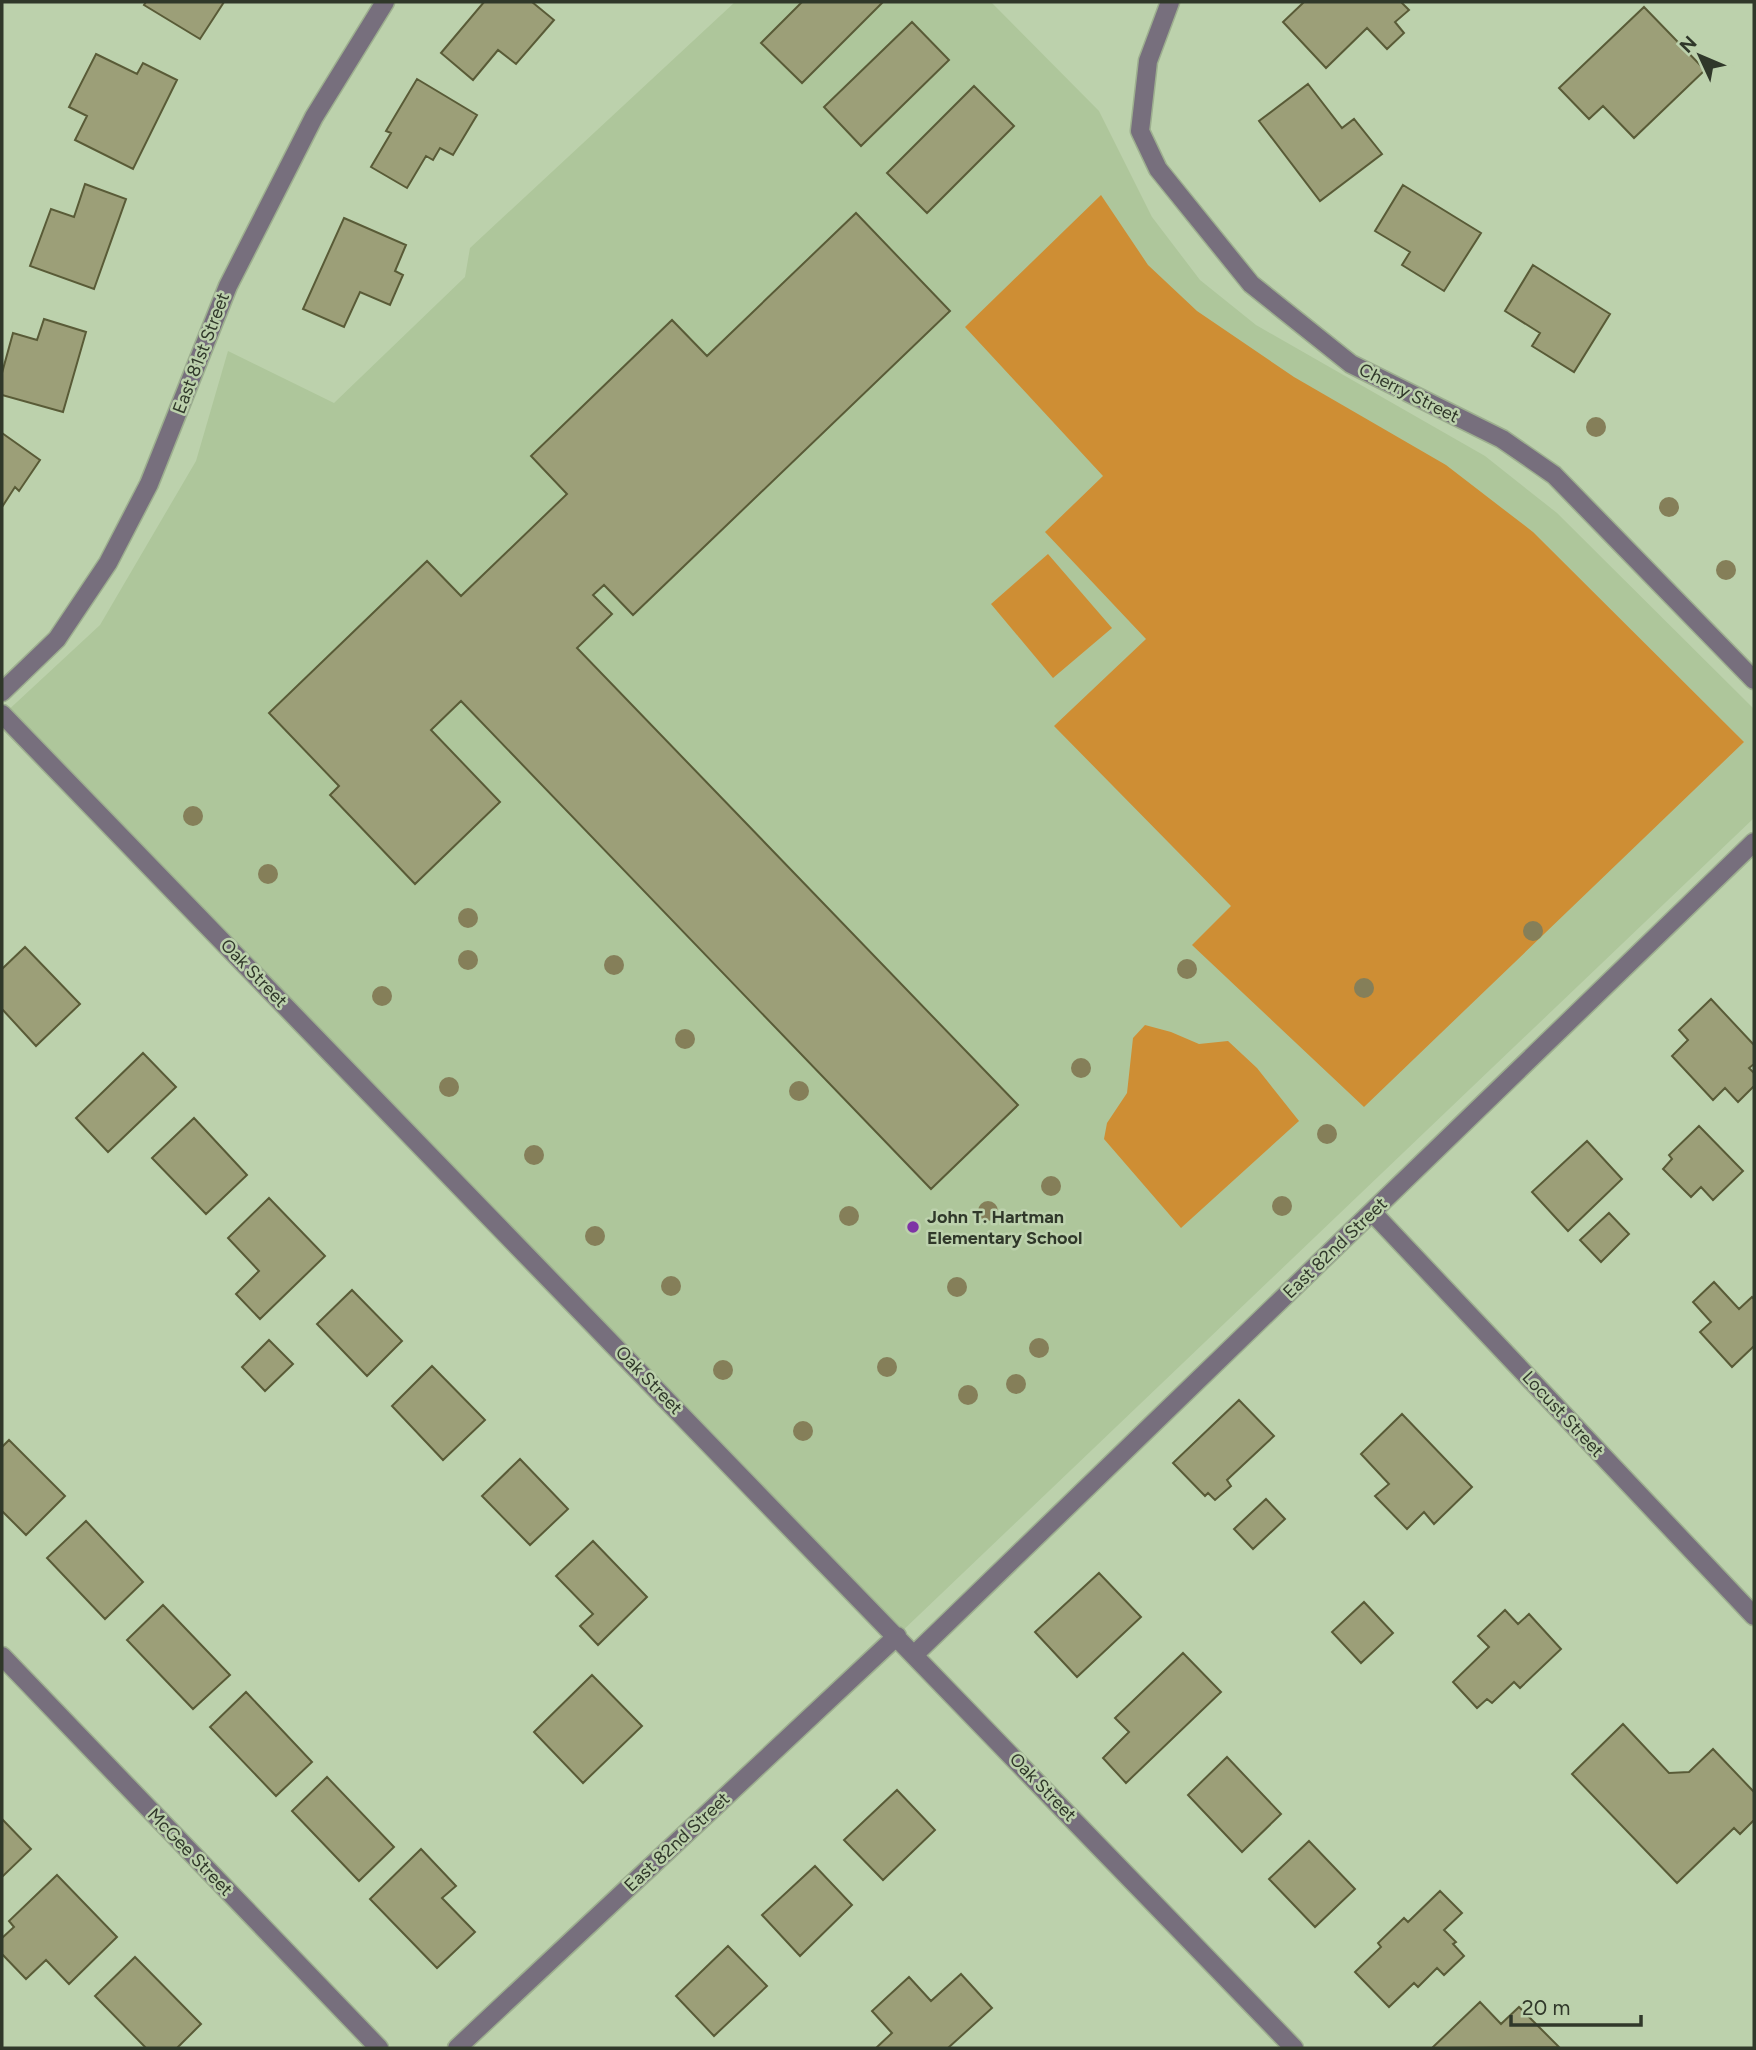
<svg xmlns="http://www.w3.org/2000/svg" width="1756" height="2050" viewBox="0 0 1756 2050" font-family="Figtree,sans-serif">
<rect width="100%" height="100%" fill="#bcd1ac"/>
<path fill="#aec69b" d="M735 2H991L1099 111 1152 217 1200 280 1256 325 1485 456 1557 513 1754 709V818L897 1636 3 715 100 625 196 461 228 351 334 403 465 277 470 248Z"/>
<path fill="#ce8e34" d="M1101 195 1148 265 1197 311 1294 377 1446 465 1533 532 1744 742 1364 1107 1192 945 1231 906 1054 726 1146 639 1045 532 1103 476 965 327Z
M1048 554 1112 628 1053 678 991 604Z
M1145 1025 1171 1032 1199 1044 1228 1041 1257 1068 1299 1121 1181 1228 1104 1139 1107 1123 1127 1093 1133 1038Z"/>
<path fill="#9c9f78" stroke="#595b37" stroke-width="2" d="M146 2H224L200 39 144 5Z
M484 2H532L554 20 516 64 498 50 473 80 441 53Z
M802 2H883L802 83 761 43Z
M1304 2H1401L1409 10 1395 22 1404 33 1387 49 1367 28 1326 68 1283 22Z
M1644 7 1705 70 1634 138 1603 106 1589 119 1559 88Z
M912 22 949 60 861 146 824 107Z
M96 54 137 74 143 63 177 80 133 169 75 140 87 116 69 107Z
M417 79 477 115 453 155 440 148 433 160 426 156 407 188 371 167 391 133 386 131Z
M1308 84 1342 128 1354 119 1382 154 1320 201 1259 121Z
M974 86 1014 126 927 213 887 173Z
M85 184 126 199 94 289 30 266 51 209 74 217Z
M1403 185 1481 233 1444 291 1402 265 1410 252 1375 231Z
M856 213 950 311 633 615 604 585 593 595 612 614 577 648 1018 1105 931 1189 461 701 431 730 500 802 415 884 330 795 339 786 269 713 427 561 461 596 567 494 531 456 672 320 707 356Z
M344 218 406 245 395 271 403 275 390 305 360 292 344 327 303 309Z
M1533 265 1610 314 1574 372 1532 346 1540 333 1505 311Z
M44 319 86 332 63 412 2 395V373L13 333 37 340Z
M2 433 40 460 19 491 15 487 2 507Z
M25 947 80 1004 36 1046 2 1009V969Z
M1711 999 1754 1045V1064L1749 1068 1754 1073V1086L1738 1102 1725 1088 1713 1100 1672 1056 1688 1040 1679 1030Z
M143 1053 176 1087 108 1152 76 1118Z
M194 1118 247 1175 206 1214 152 1158Z
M1699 1126 1743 1171 1713 1200 1701 1187 1691 1197 1663 1169 1672 1159 1669 1155Z
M1587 1141 1622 1179 1568 1231 1532 1192Z
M269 1198 325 1256 260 1319 236 1294 259 1271 228 1238Z
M1609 1213 1629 1234 1601 1262 1580 1240Z
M1714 1282 1739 1309 1752 1297 1754 1299V1346L1732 1367 1700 1332 1711 1322 1693 1302Z
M352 1290 402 1341 367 1376 317 1324Z
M269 1340 293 1364 265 1391 242 1367Z
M432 1366 485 1420 443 1460 392 1406Z
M1239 1400 1274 1436 1227 1480 1231 1486 1215 1500 1208 1493 1205 1496 1173 1463Z
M1402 1414 1472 1487 1434 1524 1424 1512 1407 1529 1375 1496 1389 1484 1361 1454Z
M9 1440 65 1496 26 1535 2 1511V1447Z
M520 1459 568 1509 530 1545 482 1496Z
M1266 1499 1285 1519 1253 1549 1234 1529Z
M86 1521 143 1582 105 1619 47 1558Z
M593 1541 647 1597 598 1645 580 1626 593 1614 556 1576Z
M1099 1573 1141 1617 1077 1677 1035 1632Z
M1364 1602 1393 1633 1361 1663 1332 1632Z
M163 1605 230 1675 193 1709 127 1640Z
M1505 1610 1518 1624 1529 1614 1561 1649 1520 1688 1514 1682 1492 1703 1487 1699 1477 1708 1453 1682 1489 1647 1478 1636Z
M1183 1653 1221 1692 1126 1783 1103 1758 1129 1732 1115 1718Z
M592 1675 642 1726 583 1783 534 1732Z
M246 1692 312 1762 276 1796 210 1727Z
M1623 1724 1669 1773 1689 1772 1713 1749 1754 1792V1820L1740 1834 1734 1828 1677 1883 1572 1774Z
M1227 1757 1281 1814 1242 1852 1188 1795Z
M327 1777 394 1847 359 1881 292 1811Z
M897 1790 935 1830 883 1880 844 1840Z
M2 1819 31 1849 2 1877Z
M1309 1841 1355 1889 1315 1927 1269 1879Z
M421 1849 456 1886 442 1898 475 1932 437 1968 370 1899Z
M815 1866 852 1905 800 1956 762 1915Z
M57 1875 117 1937 69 1984 46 1960 26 1979 2 1954V1938L14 1927 9 1921Z
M1440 1891 1462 1913 1444 1930 1456 1942 1453 1944 1464 1956 1444 1975 1437 1968 1418 1987 1414 1983 1389 2007 1355 1972 1381 1947 1378 1943 1404 1918 1408 1922Z
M728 1946 767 1986 714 2036 676 1996Z
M135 1957 201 2024 177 2048H146L95 1996Z
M961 1974 992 2008 948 2048H876L892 2033 872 2011 909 1977 931 2001Z
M1480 2002 1501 2024 1519 2007 1559 2047 1432 2048Z"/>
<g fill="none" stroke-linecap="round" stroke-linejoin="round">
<defs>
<path id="minor" d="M1170 2 1148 61 1140 131 1158 169 1251 284 1351 364 1502 439 1554 475 1754 680
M2 692 57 639 108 563 149 484 228 286 314 117 385 2
M2 714 1294 2048
M1372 1212 1754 1616
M915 1654 1754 842
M2 1656 379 2048
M457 2048 897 1636"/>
</defs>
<use href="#minor" stroke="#9daf8f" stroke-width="21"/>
<use href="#minor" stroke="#776f7d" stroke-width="18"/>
</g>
<g fill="#857f59">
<circle cx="1596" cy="427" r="10"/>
<circle cx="1669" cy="507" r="10"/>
<circle cx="1726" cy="570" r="10"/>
<circle cx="193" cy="816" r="10"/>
<circle cx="268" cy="874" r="10"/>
<circle cx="468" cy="918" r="10"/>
<circle cx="1533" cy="931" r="10"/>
<circle cx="468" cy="960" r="10"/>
<circle cx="614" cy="965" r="10"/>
<circle cx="1187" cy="969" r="10"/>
<circle cx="1364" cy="988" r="10"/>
<circle cx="382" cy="996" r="10"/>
<circle cx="685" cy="1039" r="10"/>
<circle cx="1081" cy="1068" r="10"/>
<circle cx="449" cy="1087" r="10"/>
<circle cx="799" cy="1091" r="10"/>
<circle cx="1327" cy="1134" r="10"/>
<circle cx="534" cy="1155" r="10"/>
<circle cx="1051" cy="1186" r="10"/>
<circle cx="1282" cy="1206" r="10"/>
<circle cx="988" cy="1211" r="10"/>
<circle cx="849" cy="1216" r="10"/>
<circle cx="595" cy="1236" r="10"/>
<circle cx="671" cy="1286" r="10"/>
<circle cx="957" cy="1287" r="10"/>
<circle cx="1039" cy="1348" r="10"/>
<circle cx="887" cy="1367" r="10"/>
<circle cx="723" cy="1370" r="10"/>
<circle cx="1016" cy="1384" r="10"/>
<circle cx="968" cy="1395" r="10"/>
<circle cx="803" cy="1431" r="10"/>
</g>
<circle fill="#7e34a5" stroke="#bcd1ac" stroke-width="2.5" cx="913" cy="1227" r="7"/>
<g text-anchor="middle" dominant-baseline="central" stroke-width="5" stroke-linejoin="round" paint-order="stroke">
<g font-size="18" fill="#30382a" stroke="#bcd1ac">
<text transform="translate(201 353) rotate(-69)">East 81st Street</text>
<text transform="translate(1409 393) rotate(27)">Cherry Street</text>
<text transform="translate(254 973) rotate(46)">Oak Street</text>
<text transform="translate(1335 1248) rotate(-44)">East 82nd Street</text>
<text transform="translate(649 1380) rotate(46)">Oak Street</text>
<text transform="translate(1563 1414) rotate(47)">Locust Street</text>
<text transform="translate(1043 1787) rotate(46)">Oak Street</text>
<text transform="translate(677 1842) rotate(-43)">East 82nd Street</text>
<text transform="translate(190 1852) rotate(46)">McGee Street</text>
</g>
<g font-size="18" font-weight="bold" fill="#30382a" stroke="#bcd1ac" text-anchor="start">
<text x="927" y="1217">John T. Hartman<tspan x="927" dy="21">Elementary School</tspan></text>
</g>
</g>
<rect width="1756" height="2050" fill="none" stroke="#30382a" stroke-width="7"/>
<g transform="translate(1700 56) rotate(314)" stroke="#bcd1ac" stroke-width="5" paint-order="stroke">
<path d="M0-5L12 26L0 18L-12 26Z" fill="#30382a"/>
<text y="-10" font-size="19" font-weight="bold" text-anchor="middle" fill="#30382a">N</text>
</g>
<path d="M1511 2015v10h130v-10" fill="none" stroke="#30382a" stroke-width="3.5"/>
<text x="1522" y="2015" font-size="21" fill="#30382a" stroke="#bcd1ac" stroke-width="5" paint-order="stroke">20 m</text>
</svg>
